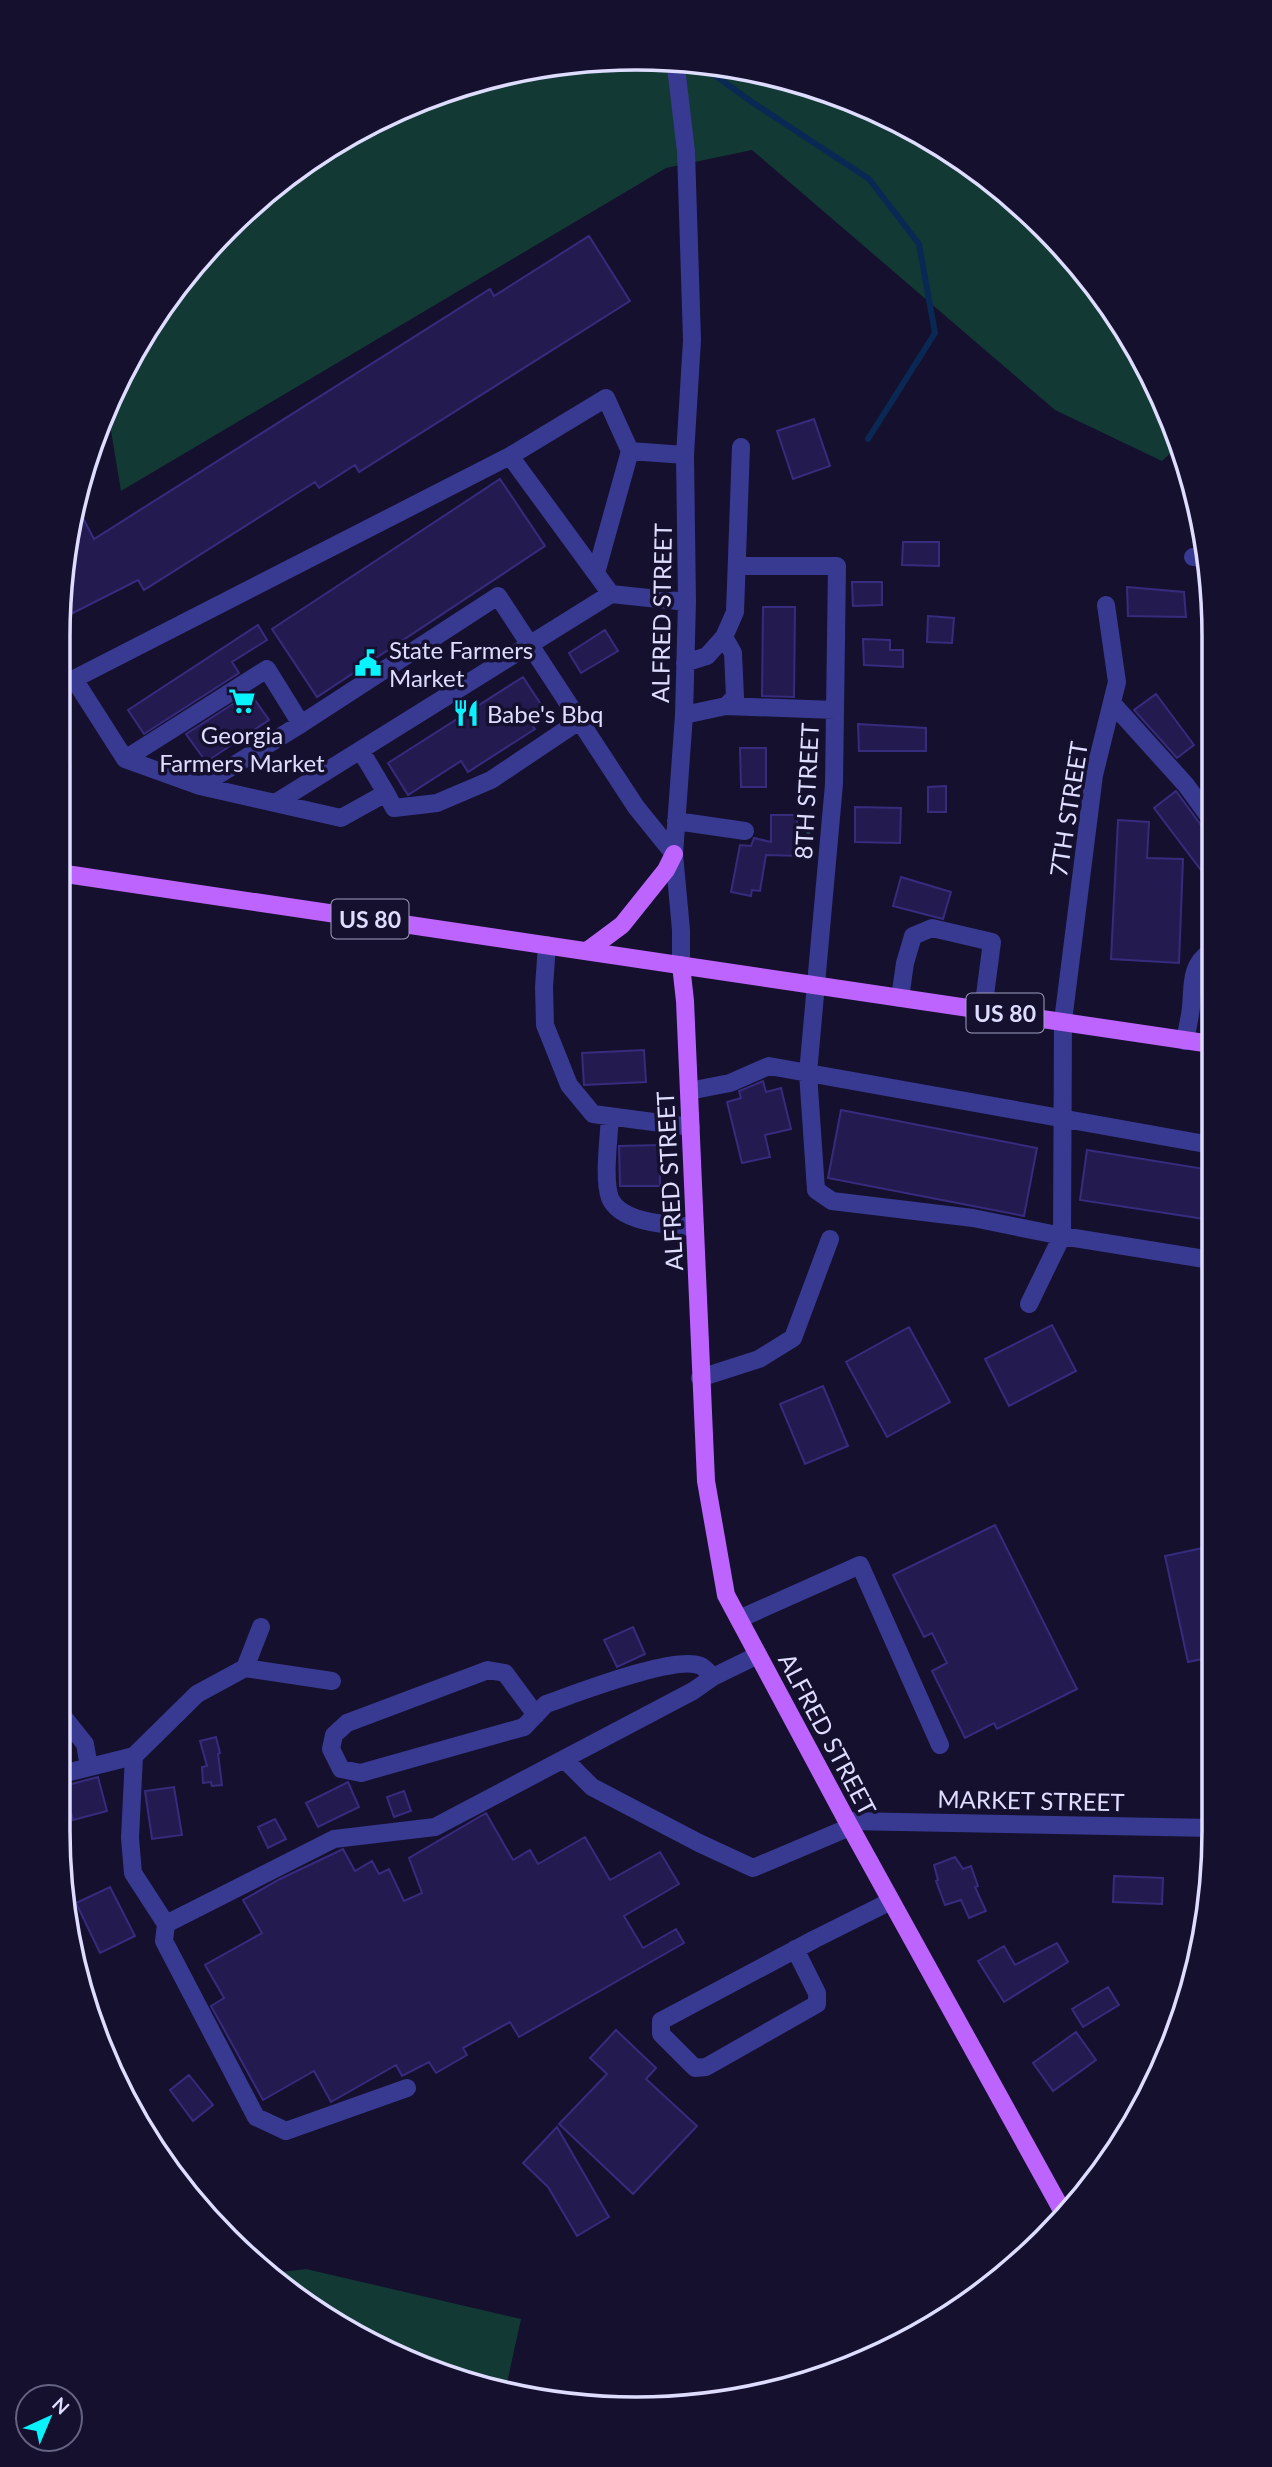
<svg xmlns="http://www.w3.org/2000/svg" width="1272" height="2467" viewBox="0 0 1272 2467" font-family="Lato,sans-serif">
<rect width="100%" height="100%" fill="#14102e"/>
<path fill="#133935" d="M673 59 785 77 891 117 1017 201 1095 284 1170 415 1179 445 1162 461 1055 410 752 150 666 168 121 491 107 407 117 381 177 284 254 202 347 135 450 89 560 63Z
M306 2269 521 2319 505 2392 414 2365 315 2312 274 2273Z"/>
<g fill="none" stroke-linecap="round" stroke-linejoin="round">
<path stroke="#092954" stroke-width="6" d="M698 63 749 100 869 179 919 244 935 333 868 439"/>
</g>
<path fill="#231b50" stroke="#372b7e" stroke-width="2" d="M589 236 630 301 359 472 355 465 319 488 315 482 144 590 138 580 59 620V599L71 524 83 518 94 539 490 289 494 296Z
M814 419 830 466 793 479 777 431Z
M500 479 545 546 317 697 272 629Z
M903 542H939V566L902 565Z
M852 582H882V605L853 606Z
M1127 587 1184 592 1186 617 1128 616Z
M763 607H795L794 697 762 696Z
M928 616 954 618 952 643 927 642Z
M258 625 267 640 232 662 239 673 144 734 128 710Z
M605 630 618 651 581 673 569 653Z
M863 639 890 640V650H903V667L864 665Z
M523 677 544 709 528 719 535 729 468 772 461 761 408 795 388 763Z
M250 693 269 720 206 762 186 734Z
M1156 694 1194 745 1177 758 1134 710Z
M858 724 926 728V751H859Z
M740 748H766V787H741Z
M946 786V812H928V787Z
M1176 791 1201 825 1210 833V882L1154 808Z
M855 807 901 808 900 843 855 842Z
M771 815H797V847L801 848V856L766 855 760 891 752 890 751 896 731 892 740 845 751 846 754 838 771 842Z
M1118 820 1149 822 1147 858 1183 859 1179 963 1111 959Z
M901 877 951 892 943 919 893 906Z
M644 1050 646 1082 584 1085 582 1053Z
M763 1081 766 1092 781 1088 791 1129 765 1135 770 1157 742 1163 727 1102 741 1098 739 1091Z
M841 1110 1037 1148 1024 1216 828 1178Z
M660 1145V1186H620L619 1146Z
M1087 1150 1211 1170V1220L1080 1200Z
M1052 1325 1076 1371 1009 1406 985 1359Z
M909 1327 950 1402 887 1437 846 1362Z
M823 1386 848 1446 805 1464 780 1404Z
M995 1525 1077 1689 997 1729 994 1723 965 1738 932 1671 947 1663 932 1633 924 1637 893 1575Z
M1212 1546V1657L1188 1662 1165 1556Z
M633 1627 645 1654 617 1667 604 1640Z
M216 1737 220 1753 218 1754 222 1785 212 1786 211 1782 203 1783 202 1767 207 1766 200 1741Z
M98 1777 107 1811 73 1820 64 1786Z
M348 1782 359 1807 318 1827 306 1803Z
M174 1787 182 1835 152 1839 145 1791Z
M404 1791 411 1811 394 1817 387 1797Z
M486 1813 513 1860 530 1850 538 1864 585 1837 610 1880 660 1852 679 1884 624 1916 643 1948 676 1929 684 1943 519 2037 510 2022 463 2048 467 2055 436 2073 429 2062 402 2076 396 2065 331 2102 314 2071 263 2100 211 2006 224 1998 205 1965 262 1933 243 1900 280 1879 343 1849 355 1871 372 1861 379 1874 389 1869 404 1901 422 1893 409 1858Z
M275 1819 286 1839 268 1848 258 1827Z
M955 1857 963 1869 971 1866 978 1886 975 1887 986 1911 969 1918 961 1900 945 1905 936 1881 938 1880 934 1865Z
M1114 1876 1163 1878 1162 1904 1113 1902Z
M110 1887 135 1936 100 1953 76 1903Z
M1057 1943 1068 1962 1004 2002 978 1961 1004 1946 1015 1965Z
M1108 1987 1119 2005 1083 2027 1072 2009Z
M616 2030 656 2068 646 2079 697 2126 633 2194 559 2124 607 2074 590 2058Z
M1076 2032 1096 2060 1053 2091 1033 2063Z
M189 2075 213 2105 193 2121 170 2090Z
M557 2127 609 2217 577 2236 548 2187 523 2163Z"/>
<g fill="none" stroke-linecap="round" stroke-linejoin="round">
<path stroke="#29c7b6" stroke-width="3.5" stroke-dasharray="3.5 5" stroke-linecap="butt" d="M798 831 813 832"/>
<path stroke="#383990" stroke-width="18" d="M675 59 686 151 692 340 685 455 687 602 684 715 674 854 681 930V965
M510 456 611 594
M1193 557 1209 558
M737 566H837L834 784 808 1073 816 1190 832 1201 973 1218 1062 1236 1211 1260
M596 573 630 451 685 455
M685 663 707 656 724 637 735 612 741 447
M1112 703 1186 785 1210 818
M726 706 835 710
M684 715 726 706 735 697 733 653 724 637
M579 721 491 780 437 803 394 808 386 793 341 818 200 786 125 759 74 679 510 456 606 398 630 451
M361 751 386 793
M125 759 267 669 301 724
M200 786 301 724 498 596 636 807 674 854
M277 802 611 594 687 602
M676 821 745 831
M547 945 544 987 545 1025 569 1085 593 1114 691 1127
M900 998 905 963 913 936 932 928 992 942 983 1010
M1185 1041C1187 1029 1190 1018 1191 1007 1193 986 1190 965 1210 952
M689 1091 730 1083 769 1066 1211 1145
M610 1116C609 1138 603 1179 610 1198 621 1224 672 1225 695 1227
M1029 1304 1062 1236 1063 1021 1094 775 1117 682 1106 605
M700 1378 759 1359 793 1338 830 1239
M739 1619 860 1565 940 1745
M245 1668 261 1627
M58 1710 85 1744 89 1767
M536 1715 505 1673 488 1670 347 1723 334 1735 331 1749 341 1769 361 1773 524 1727 546 1704C575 1694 676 1654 701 1666 705 1668 710 1674 713 1677
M564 1759 592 1787 699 1843 753 1868 850 1827
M58 1775 134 1756
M847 1821 1213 1828
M166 1924 133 1873 130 1838 134 1756 197 1694 245 1668 332 1681
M795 1949 817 1993V2004L706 2067 695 2068 661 2034V2021L815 1939 891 1901
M407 2088 286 2131 256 2117 164 1941 166 1924 334 1839 435 1827 693 1691 713 1677 758 1655"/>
<path stroke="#bd64ff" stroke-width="18" d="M59 873 1211 1044
M587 951 622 925 666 870 674 854
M681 965 685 1001 706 1481 726 1595 847 1821 1064 2214"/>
</g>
<defs>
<symbol id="civic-bare" viewBox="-9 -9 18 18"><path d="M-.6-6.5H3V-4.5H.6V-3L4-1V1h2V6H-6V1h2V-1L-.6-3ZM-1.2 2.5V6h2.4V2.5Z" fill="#09f3ff" stroke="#14102e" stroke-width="2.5" paint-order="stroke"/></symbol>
<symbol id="supermarket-bare" viewBox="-9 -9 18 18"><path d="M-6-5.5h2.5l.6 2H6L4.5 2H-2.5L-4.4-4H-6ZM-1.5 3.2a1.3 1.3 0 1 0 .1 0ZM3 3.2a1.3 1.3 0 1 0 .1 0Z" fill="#09f3ff" stroke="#14102e" stroke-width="2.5" paint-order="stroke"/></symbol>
<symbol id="restaurant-bare" viewBox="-9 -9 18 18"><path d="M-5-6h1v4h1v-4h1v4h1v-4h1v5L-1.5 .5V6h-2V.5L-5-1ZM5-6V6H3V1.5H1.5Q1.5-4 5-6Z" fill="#09f3ff" stroke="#14102e" stroke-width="2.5" paint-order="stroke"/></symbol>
</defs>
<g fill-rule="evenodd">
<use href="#civic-bare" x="349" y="644" width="38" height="38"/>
<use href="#supermarket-bare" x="223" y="682" width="38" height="38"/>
<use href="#restaurant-bare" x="447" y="694" width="38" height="38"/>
</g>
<g text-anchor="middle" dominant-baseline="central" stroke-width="7" stroke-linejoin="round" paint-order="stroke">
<g fill="#14102e" stroke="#a2a0c0" stroke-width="2">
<rect x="331.5" y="899.5" width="77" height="39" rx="5"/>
<rect x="966.5" y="993.5" width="77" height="39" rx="5"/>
</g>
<g font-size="23" font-weight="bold" fill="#dfddff">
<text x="370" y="919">US 80</text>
<text x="1005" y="1013">US 80</text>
</g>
<g font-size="24" fill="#dfddff" stroke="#14102e">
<text transform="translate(661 613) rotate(-89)">ALFRED STREET</text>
<text transform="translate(806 791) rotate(-87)">8TH STREET</text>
<text transform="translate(1068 809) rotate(-81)">7TH STREET</text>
<text transform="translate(669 1181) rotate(-93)">ALFRED STREET</text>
<text transform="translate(828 1734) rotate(62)">ALFRED STREET</text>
<text transform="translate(1031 1800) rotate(1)">MARKET STREET</text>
</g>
<g font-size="24" fill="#dfddff" stroke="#14102e" text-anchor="start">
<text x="389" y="649">State Farmers<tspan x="389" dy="28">Market</tspan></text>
<text x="487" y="713">Babe's Bbq</text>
<text x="242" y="734" text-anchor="middle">Georgia<tspan x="242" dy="28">Farmers Market</tspan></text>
</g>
</g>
<path d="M0 0H1272V2467H0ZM636 70H636A566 566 0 0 1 1202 636V1831A566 566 0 0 1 636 2397H636A566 566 0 0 1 70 1831V636A566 566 0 0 1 636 70Z" fill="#14102e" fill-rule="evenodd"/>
<path fill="none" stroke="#dfddff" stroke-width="3.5" d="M636 70H636A566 566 0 0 1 1202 636V1831A566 566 0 0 1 636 2397H636A566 566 0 0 1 70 1831V636A566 566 0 0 1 636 70Z"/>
<g transform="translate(49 2418) rotate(44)"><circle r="33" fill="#14102e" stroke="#656282" stroke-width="2"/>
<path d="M0-5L12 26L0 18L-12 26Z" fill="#09f3ff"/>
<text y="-10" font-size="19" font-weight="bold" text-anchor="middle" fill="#dfddff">N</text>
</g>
</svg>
